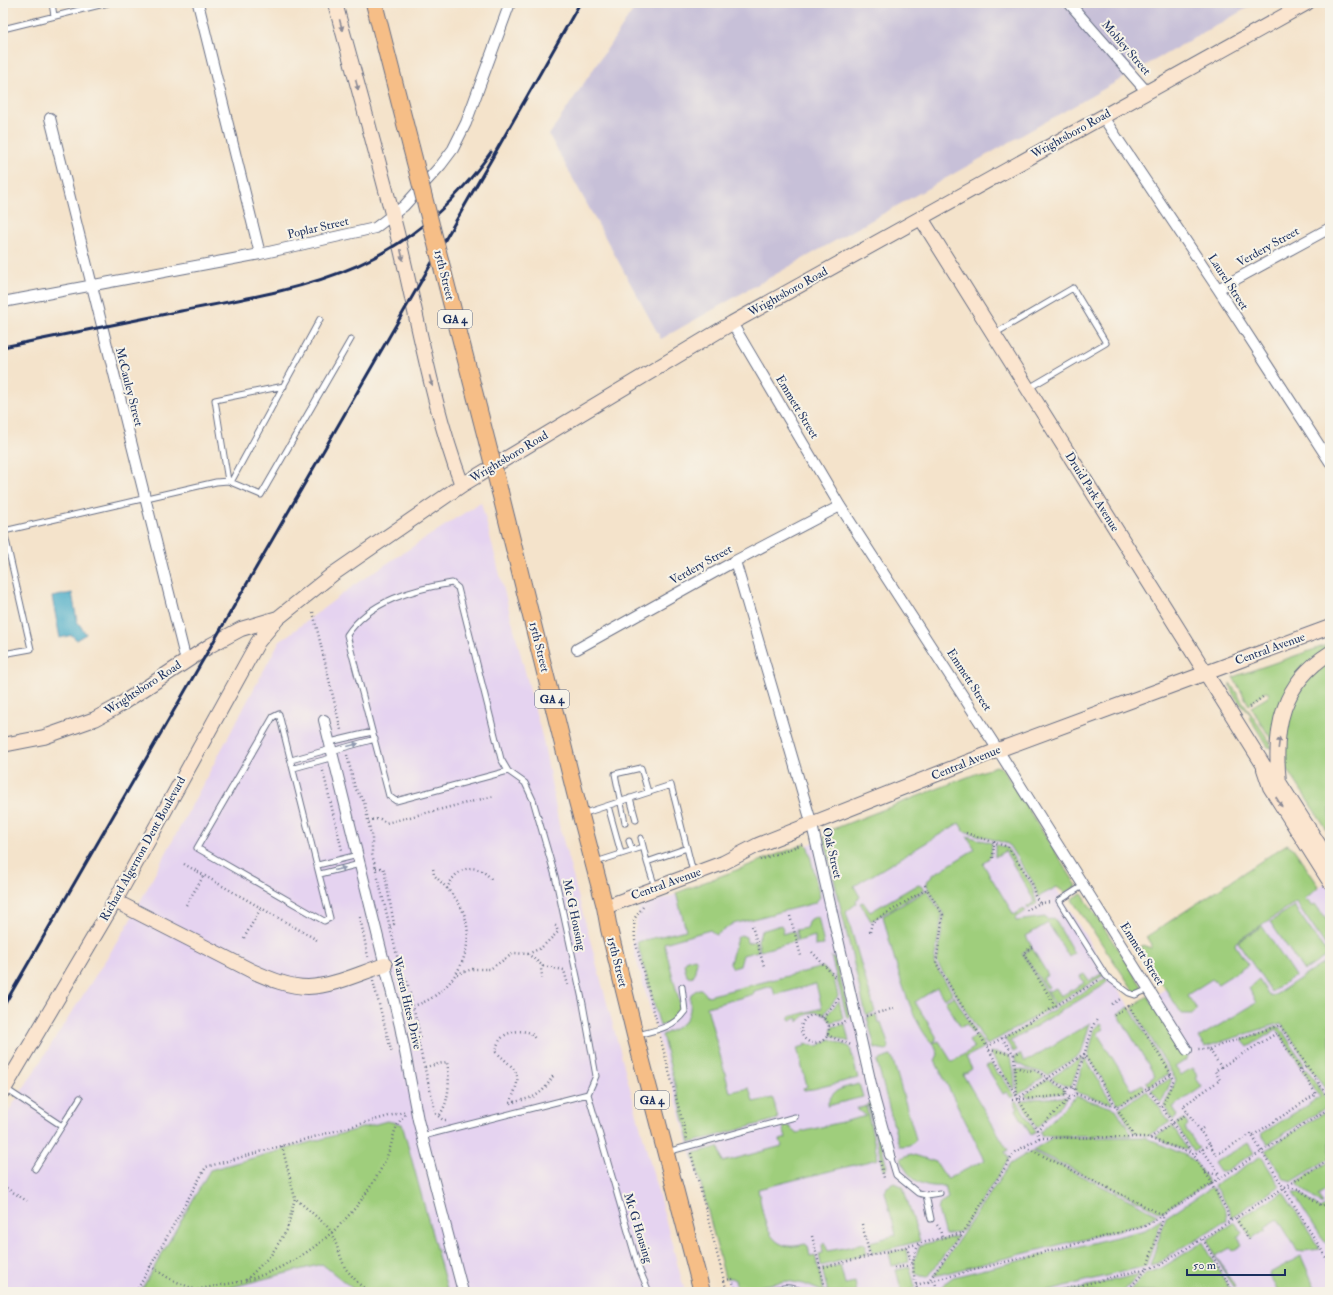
<svg xmlns="http://www.w3.org/2000/svg" width="1333" height="1295" viewBox="0 0 1333 1295" font-family="'IM FELL Double Pica',serif">
<rect width="100%" height="100%" fill="#f7f3e8"/>
<filter id="ink" filterUnits="userSpaceOnUse"><feTurbulence type="fractalNoise" baseFrequency=".025" numOctaves="2"/><feDisplacementMap in="SourceGraphic" scale="8" xChannelSelector="R" yChannelSelector="G"/><feConvolveMatrix kernelMatrix="1 2 1 2 8 2 1 2 1" color-interpolation-filters="sRGB"/></filter>
<filter id="wash" filterUnits="userSpaceOnUse"><feTurbulence type="fractalNoise" baseFrequency=".012" numOctaves="4" result="noise"/><feDisplacementMap in="SourceGraphic" scale="16" xChannelSelector="R" yChannelSelector="G"/><feGaussianBlur stdDeviation="0.9" result="paint"/><feColorMatrix in="noise" values="0 0 0 0 0 0 0 0 0 0 0 0 0 0 0 0 0 1.4 0 .05"/><feComposite in="paint" operator="in"/></filter>
<g filter="url(#wash)">
<rect width="100%" height="100%" fill="#f4e3cb"/>
<path fill="#e5d3f0" d="M481 502 544 744 559 825 685 1292H3V1120L126 928 279 642 357 583Z
M989 780 1132 1011 1330 880V1292H730L632 944 639 908 826 838Z"/>
<path fill="#c7c0d8" d="M638 3H1256L661 339 549 135Z"/>
<path fill="#9fce7c" stroke="#5d7e6d" d="M1327 645 1329 647 1309 662 1274 744 1251 707 1268 697 1269 693 1265 692 1249 705 1233 677Z
M1330 659V835L1286 767 1284 756 1285 730 1289 728C1284 715 1302 685 1311 675 1317 669 1324 664 1330 659Z
M1230 683 1270 742 1272 748 1268 747 1249 717 1251 715C1244 707 1229 694 1230 683Z
M996 766 1002 768 1077 886 1065 893 1057 887 1038 897 1033 882 1008 844 964 831 959 823 854 886 860 897 856 901 857 903 846 912 875 1012 866 1015 824 837 828 831Z
M967 836 992 843 991 856 983 864 1014 915 1023 909 1025 911 1015 918 1016 921 1045 917 1047 920 1054 918 1074 953 1069 957 1048 923 1026 936 1032 947 1022 953 1054 1006 987 1045 937 963 944 915 926 884 928 883 927 881 932 877 931 876 975 849Z
M805 844 808 847 820 897 815 903 733 924 716 935 710 930 664 943 681 1008C677 1019 671 1023 660 1026L637 942 686 930 676 893Z
M995 844 1007 848 1031 884 1037 903 1028 909 1027 907 1035 902 1005 851 995 857Z
M1287 844 1293 848 1319 886 1305 899 1306 901H1309L1312 906 1315 904 1330 925V952L1296 902 1236 942 1235 945 1248 965 1218 984 1212 979 1187 995 1197 1009 1192 1014H1182L1141 952 1142 945 1151 948 1152 944 1146 937Z
M919 885 925 889 871 921 860 903 863 902 870 912 913 887Z
M927 890 942 915 934 963 953 994 944 999 937 988 915 1002 936 1036V1040L932 1043C909 1021 891 947 883 916Z
M1082 894 1143 988 1137 992 1134 991 1072 900 1074 897Z
M1294 906 1328 955 1304 971 1270 922Z
M818 916 824 945 815 946V936L798 941 796 930 806 928 809 920Z
M781 925 783 929 782 934 794 931 796 941 760 951 758 940 761 931Z
M1262 926 1295 976 1271 992 1238 942Z
M741 935 746 937 747 943 756 941 758 951 743 955 740 966 733 968 730 963 737 938Z
M1032 948 1048 975 1043 978 1049 987 1046 989 1024 954Z
M831 956 836 961 850 1018H847Z
M695 958 697 961 694 975 691 978 687 976 684 964 687 960Z
M1330 959V1096L1281 1023 1205 1047 1198 1038 1256 1003 1249 988 1259 980 1269 995 1272 997Z
M823 967 834 979 838 996 824 1014C813 1010 806 1013 798 1022V1018L791 1020 789 1017 822 1008 816 984 775 995 772 986 754 991V994L707 1007 730 1092 749 1088 753 1102 773 1098 778 1119 690 1143 662 1035C673 1030 688 1024 690 1010 691 1004 689 999 691 994L698 989H701L708 996Z
M1084 974 1089 981 1101 974 1104 975 1055 1004 1047 992 1056 988 1061 996 1084 983 1080 976Z
M1106 978 1108 981 1101 987 1011 1041 1017 1050 1013 1052 1005 1039Z
M954 996 975 1031 972 1033 967 1024 961 1027 945 1001Z
M1148 996 1187 1057 1186 1060 1175 1067 1181 1075 1192 1068 1198 1077 1196 1078 1202 1087 1173 1107 1178 1116 1173 1120 1164 1106 1176 1080 1133 1009 1134 1005Z
M839 1001 843 1019 831 1022 826 1016Z
M1129 1007 1168 1072 1167 1075 1148 1086 1146 1082 1155 1076 1118 1014Z
M876 1015 878 1023 881 1022 889 1047 886 1050 875 1048 867 1017Z
M1090 1023 1081 1054 1048 1075C1037 1070 1023 1069 1015 1061V1057L1020 1054 1025 1062Z
M845 1024 849 1042 831 1035 832 1027Z
M1101 1024 1104 1029 1097 1033 1132 1090 1142 1084 1144 1089 1120 1103H1117L1088 1056 1095 1028Z
M1277 1027H1280L1304 1064 1301 1066 1277 1029 1248 1047 1242 1040Z
M977 1034 985 1047 966 1057 972 1069 963 1075 1008 1150 1005 1152 1009 1159 962 1231 945 1235 938 1210 940 1203 948 1198 945 1186C923 1188 907 1180 901 1158L911 1154 936 1162 947 1179 985 1160 935 1061 938 1054 933 1043 939 1041 952 1062 974 1048 969 1041Z
M830 1039 850 1047 858 1078 813 1089 804 1090 803 1088 807 1087 797 1048 805 1046 804 1044 818 1046Z
M990 1052 1008 1055C1015 1065 1014 1077 1015 1088L1013 1089Z
M890 1056 892 1057 916 1139C912 1146 906 1146 899 1146L877 1061Z
M1082 1057 1071 1086 1063 1085 1051 1078Z
M1085 1058 1113 1104 1078 1093 1075 1090Z
M991 1064 998 1075 1000 1074 1015 1096 1011 1098 1007 1092 1003 1094 986 1066Z
M1016 1069 1034 1072 1044 1077 1018 1095Z
M1307 1069 1330 1105 1268 1144 1261 1134 1320 1097 1303 1071Z
M1171 1078V1082L1161 1103 1151 1090Z
M1048 1079 1064 1090 1063 1092 1064 1093 1026 1097 1025 1095Z
M859 1084 863 1097 827 1106C833 1087 842 1089 859 1084Z
M1147 1091 1170 1122 1149 1135H1144L1142 1133H1134L1119 1108Z
M1076 1096 1116 1109 1132 1135 1042 1136 1040 1132Z
M1068 1097 1062 1104 1037 1127 1021 1102 1030 1099Z
M1017 1101 1036 1132 1031 1135 1016 1110 1018 1109 1014 1102Z
M871 1103 887 1167 885 1170H884L868 1104Z
M866 1105 878 1159 758 1189C764 1217 766 1256 805 1244L808 1246 810 1256 815 1255 824 1292 804 1284 787 1281 737 1290 735 1280 731 1278H725L693 1153 719 1147 723 1162 782 1146 780 1140 786 1138 783 1126 787 1125 797 1133 866 1116 857 1108Z
M1330 1109V1158L1293 1181 1284 1179 1266 1150Z
M1184 1119 1188 1125 1185 1128 1199 1148 1193 1152 1176 1124Z
M387 1121 402 1124 448 1292H357L322 1264 213 1292H140L210 1170Z
M1172 1126 1188 1150 1181 1149 1155 1137Z
M1144 1137 1187 1156 1196 1163 1209 1183 1161 1212 1033 1150 1052 1138Z
M1248 1143 1254 1153 1224 1172H1220L1214 1163Z
M1031 1151 1158 1214 1142 1224 934 1276 1010 1164Z
M1261 1156 1280 1186 1231 1217 1230 1210 1214 1186Z
M1330 1161V1187L1318 1195 1323 1204H1321L1301 1188 1297 1182Z
M894 1183 903 1187 920 1241 873 1253 870 1242 896 1235 885 1192 887 1187Z
M1212 1187 1226 1211 1227 1220 1158 1263 1150 1265 1166 1217Z
M1283 1192 1320 1249 1304 1251 1297 1250 1278 1219 1265 1227 1266 1230 1252 1239 1239 1219Z
M1293 1193H1299L1321 1209 1325 1207 1330 1215V1245L1324 1241Z
M1162 1219 1146 1266 1041 1292H941L945 1283 953 1277 1145 1230Z
M1235 1222 1242 1233 1238 1236 1242 1245 1232 1251 1230 1248 1216 1256 1235 1287 1233 1288 1207 1240Z
M958 1236 928 1277 921 1276 915 1273 914 1261 920 1245Z
M824 1242 828 1251 864 1244 867 1254 821 1266 819 1254 823 1253 822 1245Z
M1203 1242 1231 1292 1129 1291 1146 1273 1160 1269Z
M906 1249 909 1262 892 1266 889 1253Z
M1301 1256 1317 1292H1279L1269 1276 1270 1273Z
M840 1265 845 1284 855 1282 857 1292H828L822 1269Z
M910 1267 915 1287 906 1292H902L896 1270Z
M1140 1274 1123 1292H1063Z"/>
<path fill="#48acc7" stroke="#326e92" d="M72 593 77 621 86 634 76 640 72 635 60 638 52 597Z"/>
</g>
<g filter="url(#ink)">
<g fill="none" stroke-linecap="round" stroke-linejoin="round">
<defs>
<path id="lane" d="M52 3 54 16
M3 29 108 3
M994 334 1073 288 1106 343 1029 388
M228 481 215 400 284 386
M231 482 320 319
M3 654 31 649 4 531 216 482 228 481 261 495 351 339
M279 714 330 918 324 921 197 848 273 717Z
M330 742 372 732
M332 751 375 739
M291 760 331 749
M294 768 334 757
M508 771 501 759 458 588 452 583C414 589 369 601 347 635L389 796 396 801 508 771 525 783 533 800 555 876 583 1004 596 1076 588 1094 638 1266 649 1292
M630 798 636 820
M608 806 621 853
M582 814 671 785 693 872
M625 823 615 774 641 768 648 792
M641 838 647 862
M629 841 632 850
M596 862 643 847
M318 865 358 855
M320 874 360 864
M1084 885 1059 901 1106 976 1129 993 1135 995 1149 989
M655 887 647 862 687 848
M637 1035C657 1030 673 1028 685 1011L682 987
M6 1089 62 1126 35 1169
M62 1126 80 1098
M423 1136 588 1094
M667 1152 795 1117
M890 1155 896 1175 918 1193 926 1195 940 1193
M926 1195 931 1219
M764 1292C778 1288 789 1285 803 1292"/>
<path id="street" d="M198 3 260 254
M1069 3 1147 92
M1103 117 1218 289 1330 462
M50 118 186 661
M1218 289 1330 228
M3 302 260 254 375 228 404 206 441 165 453 149 466 123 510 3
M732 323 840 506 998 750 1187 1050
M735 561 812 825 874 1097 890 1155
M577 649 735 561 840 506
M324 720 400 1026 418 1120 463 1292"/>
<path id="secondary" d="M335 3C357 84 380 164 400 245 419 325 433 408 462 485
M921 218 1264 766 1279 782 1330 862
M3 745 44 737 95 719 115 708 211 645 241 629 278 618
M1264 769 1270 787 1330 882
M1279 782C1273 728 1282 683 1330 653
M115 901 252 971C270 979 289 987 308 987 334 986 360 973 385 965
M605 907 723 863 758 845 998 750 1330 627
M3 1091 115 901 258 642 278 618 333 574 462 485 732 323 1307 3"/>
<path id="primary" d="M374 3 411 147
M500 492 577 801 605 907 609 929 635 1035 702 1292"/>
</defs>
<use href="#lane" stroke="#676e84" stroke-width="7"/>
<use href="#street" stroke="#676e84" stroke-width="12"/>
<use href="#secondary" stroke="#676e84" stroke-width="16"/>
<use href="#primary" stroke="#676e84" stroke-width="18"/>
<path stroke="#676e84" stroke-width="2.5" stroke-dasharray="1 3" stroke-linecap="butt" d="M313 612 341 730
M1249 707 1264 696
M347 755 355 788 364 802 372 838V854L401 972 407 981 420 1035 418 1041 436 1114 443 1120H447
M322 767 342 850
M368 820 380 819 386 823 494 796
M966 833 1008 847 1032 883 1035 896 1040 903 1027 910 1026 908
M993 858 994 841
M760 860 803 844
M184 864 319 941
M376 868H383L384 870 394 924 390 926
M925 885 927 889
M447 889C455 868 475 860 491 879
M1040 903 1051 902
M186 905 204 875
M643 907 634 919 635 940 657 1023
M790 916 801 956
M360 917 368 957
M752 926 764 966
M870 932 872 922 927 889 943 915 936 963 987 1047 1099 980
M244 938 261 908
M1032 947 1023 953 1055 1006
M812 952 835 977
M528 954 541 948 558 932 556 926 554 925
M543 966 541 969 543 981
M457 974 473 969H490L514 953 528 954 543 966 564 970 568 985
M373 981 392 1054
M1112 1004 1122 998
M1133 1004 1129 1006 1174 1079 1162 1107 1212 1183
M413 1006C454 995 482 945 460 905 453 894 443 884 434 875L433 868
M1114 1015 1129 1006
M801 1029a14 14 0 1 1 28 0a14 14 0 1 1-28 0Z
M866 1016 895 1008
M823 1018 840 997
M829 1026 846 1022
M827 1035 851 1045
M660 1037 687 1139
M1002 1038 1014 1055 1017 1099
M987 1047 1037 1130
M1209 1049 1280 1025 1330 1100
M989 1050 1013 1054
M1014 1055 1019 1052
M425 1067 447 1062C450 1079 450 1103 438 1117
M1015 1067 1028 1071 1035 1070 1066 1089
M1221 1067 1277 1033 1316 1094 1252 1136
M1298 1072 1307 1066
M1066 1092a5 5 0 1 1 10 0a5 5 0 1 1-10 0Z
M1073 1089 1094 1024 1098 1018
M1148 1089 1161 1107
M1076 1094 1117 1107 1171 1075
M1017 1099 1084 1054 1134 1136
M1012 1100 1068 1095
M510 1103C534 1097 540 1098 553 1076
M510 1103C523 1072 519 1073 496 1052 497 1033 516 1028 531 1033L536 1040
M1188 1113 1210 1145
M1199 1131 1203 1128
M1039 1138 1146 1137 1194 1154 1210 1145 1216 1155 1251 1134 1330 1264
M1150 1138 1188 1113 1183 1106 1220 1080 1215 1071 1221 1067 1209 1049H1198
M282 1146 295 1198 326 1225 332 1233 345 1268 359 1284 369 1292
M1025 1147 1163 1215V1219L1146 1270 1126 1292
M1202 1149 1220 1175
M691 1153 727 1292
M880 1161 884 1178
M1205 1172 1219 1175
M1211 1184 1227 1210 1228 1216 1231 1221
M3 1186 27 1201
M1285 1187 1299 1189 1322 1206 1324 1205
M1236 1218 1249 1240
M862 1224 870 1256
M937 1225 940 1229 942 1238
M812 1236 826 1292
M1203 1239 1233 1292
M150 1266 170 1279 196 1290
M820 1268 962 1233
M894 1268 912 1265 907 1247
M246 1280 271 1255 287 1230 295 1198
M724 1280 732 1279 736 1292
M935 1280 937 1292
M928 1282 963 1233 1015 1152 1039 1138 1037 1130 1071 1097
M916 1285 1145 1226 1330 1108
M810 1288 817 1292
M136 1292 206 1167 407 1111
M190 1292C208 1286 228 1285 247 1280 299 1265 344 1230 372 1184 379 1173 386 1161 390 1148 395 1132 394 1127 406 1113
M740 1292 757 1288
M909 1292 917 1290
M918 1292C913 1274 910 1261 919 1244
M1055 1292 1160 1265 1330 1159"/>
<use href="#lane" stroke="#fff" stroke-width="5"/>
<use href="#street" stroke="#fff" stroke-width="10"/>
<use href="#secondary" stroke="#fbe5cf" stroke-width="14"/>
<use href="#primary" stroke="#f6be87" stroke-width="16"/>
<path stroke="#1b2f5e" stroke-width="3" d="M3 347C62 335 122 323 181 311 315 286 406 271 491 152
M3 1007 491 160 580 3"/>
<defs>
<path id="primary-bridge" d="M411 147 500 492"/>
</defs>
<use href="#primary-bridge" stroke="#676e84" stroke-width="18" stroke-linecap="butt"/>
<use href="#primary-bridge" stroke="#f6be87" stroke-width="16"/>
</g>
<defs><path id="oneway-solid" d="M-6-.8H1V-3.2L6.5 0L1 3.2V.8H-6Z"/></defs>
<g fill="#8b8a96">
<use href="#oneway-solid" transform="translate(341 25) rotate(75)"/>
<use href="#oneway-solid" transform="translate(357 85) rotate(75)"/>
<use href="#oneway-solid" transform="translate(402 255) rotate(77)"/>
<use href="#oneway-solid" transform="translate(431 381) rotate(75)"/>
<use href="#oneway-solid" transform="translate(1279 743) rotate(-83)"/>
<use href="#oneway-solid" transform="translate(1279 802) rotate(58)"/>
</g>
<g fill="#8d97ae">
<use href="#oneway-solid" transform="translate(353 745) rotate(-15)"/>
<use href="#oneway-solid" transform="translate(340 869) rotate(-13)"/>
</g>
</g>
<g text-anchor="middle" dominant-baseline="central" stroke-width="4" stroke-linejoin="round" paint-order="stroke">
<g fill="#f7f3e8" stroke="#5d6a87" stroke-width="1">
<rect x="438" y="310" width="34" height="18" rx="3"/>
<rect x="535" y="690" width="34" height="18" rx="3"/>
<rect x="635" y="1091" width="34" height="18" rx="3"/>
</g>
<g font-size="11" font-weight="bold" fill="#1b2f5e">
<text x="455" y="319">GA 4</text>
<text x="552" y="699">GA 4</text>
<text x="652" y="1100">GA 4</text>
</g>
<g font-size="12" fill="#1b2f5e" stroke="#f7f3e8">
<text transform="translate(1126 48) rotate(49)">Mobley Street</text>
<text transform="translate(1071 134) rotate(-29)">Wrightsboro Road</text>
<text transform="translate(318 228) rotate(-13)">Poplar Street</text>
<text transform="translate(1268 247) rotate(-29)">Verdery Street</text>
<text transform="translate(444 275) rotate(76)">15th Street</text>
<text transform="translate(1228 282) rotate(57)">Laurel Street</text>
<text transform="translate(788 292) rotate(-29)">Wrightsboro Road</text>
<text transform="translate(129 387) rotate(76)">McCauley Street</text>
<text transform="translate(797 407) rotate(59)">Emmett Street</text>
<text transform="translate(509 457) rotate(-31)">Wrightsboro Road</text>
<text transform="translate(1092 492) rotate(58)">Druid Park Avenue</text>
<text transform="translate(701 565) rotate(-29)">Verdery Street</text>
<text transform="translate(539 647) rotate(76)">15th Street</text>
<text transform="translate(1270 649) rotate(-20)">Central Avenue</text>
<text transform="translate(969 680) rotate(57)">Emmett Street</text>
<text transform="translate(143 688) rotate(-33)">Wrightsboro Road</text>
<text transform="translate(966 763) rotate(-22)">Central Avenue</text>
<text transform="translate(143 849) rotate(-61)">Richard Algernon Dent Boulevard</text>
<text transform="translate(832 853) rotate(77)">Oak Street</text>
<text transform="translate(666 884) rotate(-20)">Central Avenue</text>
<text transform="translate(574 915) rotate(78)">Mc G Housing</text>
<text transform="translate(1142 954) rotate(58)">Emmett Street</text>
<text transform="translate(617 962) rotate(76)">15th Street</text>
<text transform="translate(407 1003) rotate(77)">Warren Hites Drive</text>
<text transform="translate(638 1228) rotate(73)">Mc G Housing</text>
</g>
</g>
<rect width="1333" height="1295" fill="none" stroke="#f7f3e8" stroke-width="16"/>
<path d="M1187 1269v6h98v-6" fill="none" stroke="#1b2f5e" stroke-width="2"/>
<text x="1193" y="1269" font-size="12" fill="#1b2f5e" stroke="#f7f3e8" stroke-width="3" paint-order="stroke">50 m</text>
</svg>
